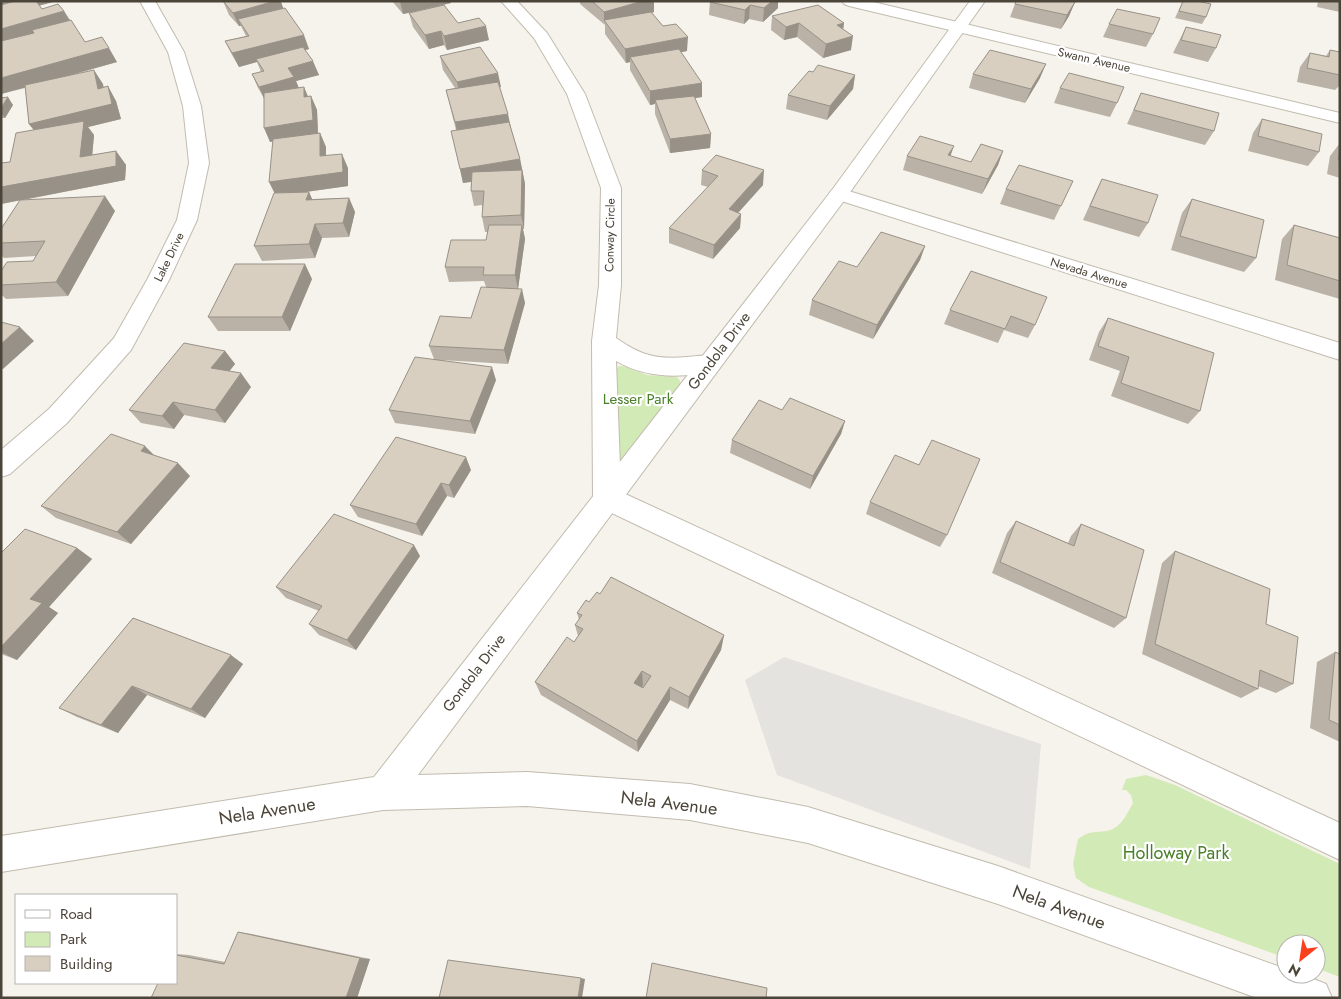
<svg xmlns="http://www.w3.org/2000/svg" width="1341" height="999" viewBox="0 0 1341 999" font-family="Jost,sans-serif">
<rect width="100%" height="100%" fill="#f6f3ec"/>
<path fill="#d2eab5" d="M619 366H623L647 375 677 377 680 381V385L621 460 613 462 616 370Z
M1146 775 1175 785 1340 864V977L1316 968V944H1286V958L1089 887 1076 878 1073 864 1078 839C1091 830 1093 833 1107 831 1121 828 1127 814 1133 803L1131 795 1126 790H1122L1126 779Z"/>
<path fill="#e5e3e0" d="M784 657 1041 744 1030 869 777 775 745 680Z"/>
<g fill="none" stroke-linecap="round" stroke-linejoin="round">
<defs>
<path id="minor" d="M140 1H155L184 52 201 106 209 163 197 220 169 280 131 350 67 423 10 474 1 477V450L49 409 114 338 147 280 177 220 189 163 183 106 168 52Z
M501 1H517L547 33 585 94 621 188V285L616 338C640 355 657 360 687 357 698 356 708 354 719 357L722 363 719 369C685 379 647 379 616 361L621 492 1340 823V860L597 506 593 498 592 341 599 285 601 188 567 94 534 38Z
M842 1H869L1340 113V123L849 6 844 4Z
M839 188 1340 343V360L832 198 829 194 832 190Z"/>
<path id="tertiary" d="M970 1H985L846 198 418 775 527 772 690 784 808 807 998 866 1286 969V974C1301 974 1312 978 1326 984L1332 998H1257L998 904 808 843 690 820 527 806 383 810 1 872V836L374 777 832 190Z"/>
</defs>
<use href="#minor" stroke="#c2bbae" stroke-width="2"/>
<use href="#tertiary" stroke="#c2bbae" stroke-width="2"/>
<use href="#minor" fill="#fff" fill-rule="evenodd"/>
<use href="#tertiary" fill="#fff" fill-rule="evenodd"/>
</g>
<path fill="#bab2a6" d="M223 1H283L281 2 283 8 309 49 305 50 319 75 296 81 299 88 308 97 311 96 317 110 318 133H320L326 147V156L348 168V186L306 192H309L312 199 349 198 355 212 349 237 322 238 315 258 262 261 254 246 275 193 273 141 270 142 264 98 258 88 252 74 261 72 257 62 239 67 232 55 225 41 246 36 241 26H239L229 15Z
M392 1H451V3L414 12 458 23 489 40 447 50 444 45 429 49 413 27 409 13 403 14Z
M580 1H654V12L652 13 663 26 687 51 681 52 702 97 695 98 711 134 710 148 670 153 655 114V104L650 105 630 70V62L626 63 605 34V25L580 4Z
M778 1V8L763 22 749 19 744 24 709 15 710 1Z
M1183 1 1206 17 1202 24 1175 18Z
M1318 1H1340V12L1317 7Z
M1075 2 1069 16 1061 29 1010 17 1015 4Z
M40 6 42 9 64 11 85 42 117 62 65 77 103 84V87L116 101 121 119 88 127 94 135 92 155 116 151 126 165 125 180 23 200 115 211 68 296 6 299 1 294V271L33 261 36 256 4 258 1 255V229L20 200 1 204V163L10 162 34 130 29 124 25 88 1 94Z
M772 16 844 23 843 29 851 50 823 58 797 37 784 40 771 30Z
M1109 24 1153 34 1146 47 1103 37Z
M1186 27 1216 48 1208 62 1173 53Z
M1330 50 1340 52V85L1335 90 1297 82 1300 67 1310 53 1326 56Z
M440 56 501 87H499L520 159 525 184 524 229H523L525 239 518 289 525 303 508 364 441 360 496 380 475 434 395 423 389 410 434 359 429 346 471 318 486 287 484 281 449 282 445 267 486 240 488 232H485L482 217V205L474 206 471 191V182L463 183 460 169 456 130 446 90 455 88 443 70Z
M813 72 855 75 853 89 827 120 786 109 788 95Z
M973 74 1040 78 1025 103 969 88Z
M1060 88 1117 103 1110 117 1054 103Z
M1141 93 1214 131 1205 145 1127 124Z
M1 98 13 105 5 118H1Z
M1262 119 1319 152 1308 166 1248 151 1253 133Z
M1340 143V178L1327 174 1330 156Z
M1003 151 998 165 982 194 903 170 907 156H950L971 162Z
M702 170 763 185 738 213 741 214 740 228 713 259 669 243V228L708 187 701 185Z
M1102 179 1148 223 1139 237 1083 220 1095 193Z
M1073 181 1054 220 1000 204 1006 189Z
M1192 199 1256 258 1244 272 1171 250 1182 213Z
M1294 225 1340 238V299L1275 280 1282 239Z
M925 246 920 260 873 339 809 315 812 300 857 267Z
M971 271 1035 325 1028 338 1004 330 998 343 944 324 950 310Z
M312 279 290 331H218L208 317Z
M1108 318 1200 411 1188 424 1111 396 1120 371 1089 360 1099 332Z
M225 351 235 364 229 371 251 387 225 423 184 415 174 429 141 423 129 410Z
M782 410 845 421 841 434 810 489 730 453 732 440Z
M154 455 190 476 131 544 56 518 41 506Z
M919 465 947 535 940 547 866 514 870 502Z
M471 470 454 498 447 496 422 536 358 517 350 505Z
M1016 521 1068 543 1071 536 1081 524 1126 618 1114 628 992 573 1007 533Z
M77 548 92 559 49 607 58 613 17 660 1 654V553Z
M1175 551 1266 624 1293 684 1276 693 1258 686V689L1241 698 1142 654 1162 563Z
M420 556 356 650 319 635 309 624 319 611 286 598 276 587Z
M600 594 724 635 721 650 688 709 670 700 638 752 541 695 535 682 574 642 578 636 575 625 579 620 577 613Z
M133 618 243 664 205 718 147 695 118 733 77 717 59 708Z
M1335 652 1340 654V742L1310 728 1317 662Z
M238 932 252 934 370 959 357 998H151L176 983V954L189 955 225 962Z"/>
<path fill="#979187" d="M1 1H57L1 16Z
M275 1H283L281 2 285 13 238 19 241 26H239L233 13Z
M400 1H451V3L403 14Z
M643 1H654V12L607 24 604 20V12Z
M772 1H778V8L763 22 764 8Z
M1075 2 1069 16 1061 29 1067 15Z
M750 5 749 19 744 24 745 10Z
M64 11 72 25 1 46V29Z
M799 23 797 37 784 40 786 27Z
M844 23 842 37 837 25Z
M486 26 489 40 447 50 444 36Z
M441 31 444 45 429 49 425 35Z
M304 35 309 49 258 62 256 59 257 62 239 67 232 53Z
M853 36 851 50 823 58 826 44Z
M688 37 687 51 633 62 630 57V62L626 63 625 49Z
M109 48 117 62 1 94V78Z
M313 61 319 75 296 81 300 91 265 101 259 87 288 68Z
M1046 64 1040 78 1025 103 1031 89Z
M94 70 103 84 107 103 98 89Z
M498 73 501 87 460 96 457 82Z
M855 75 853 89 827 120 830 106Z
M702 83V97L657 104 655 100V104L650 105V91Z
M108 86 116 101 121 119 88 127 94 135 91 170 116 151 126 165 125 180 1 204V187L40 138 29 124Z
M304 87 310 101 304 97Z
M311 96 317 110 318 134 270 142 264 128Z
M8 97 13 105 5 118 1 113V108Z
M508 114 511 128 458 136 455 122Z
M320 133 326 147V171L320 156Z
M711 134 710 148 670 153V139Z
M954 146 949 160 948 155Z
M1003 151 998 165 982 194 988 179Z
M342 154 348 168V186L276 196 269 182Z
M520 159 525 184 524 229 521 215 522 174 463 183 460 169Z
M764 170 763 185 728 224 729 209Z
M309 192 315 206 306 200Z
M105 196 115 211 68 296 56 282Z
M349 198 355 212 349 237 343 223Z
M741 214 740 228 713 259 714 245Z
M315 224 322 238 315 258 309 244Z
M522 225 525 239 518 289 515 275Z
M925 246 920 260 873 339 877 325Z
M305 264 312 279 290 331 282 317Z
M522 289 525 303 508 364 504 350Z
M20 327 34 341 3 369 1 368V344Z
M225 351 235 364 221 382 211 368Z
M492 367 496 380 475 434 470 421Z
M241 373 251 387 225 423 215 410Z
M173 402 184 415 174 429 162 416Z
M845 421 841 434 810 489 813 476Z
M145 446 158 459 141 451Z
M466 457 471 470 454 498 449 485Z
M178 463 190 476 131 544 117 532Z
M441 483 447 496 422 536 416 524Z
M414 545 420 556 356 650 347 640Z
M77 548 92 559 49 607 58 613 17 660 1 652V647L30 599Z
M724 635 721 650 688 709 689 697Z
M231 655 243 664 205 718 191 709Z
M642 671 643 685 636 696 634 683Z
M132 686 147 695 118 733 101 725Z
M670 687V700L638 752 637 741Z
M360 958 370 959 357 998H346Z
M581 978 585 979 582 998H578Z"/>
<path fill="#d8cfc1" stroke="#979187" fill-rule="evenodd" d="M15 1H36L42 9 58 4 64 11 1 29V5Z
M223 1H275L233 13Z
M592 1H643L604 12Z
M772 1 764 8 750 5 745 10 710 2Z
M1016 1H1071L1075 2 1067 15 1015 4Z
M1183 1H1197L1211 4 1206 17 1179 11Z
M444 5 458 23 479 18 486 26 444 36 441 31 425 35 409 13Z
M818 5 844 23 837 25 853 36 826 44 799 23 786 27 772 16Z
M285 8 304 35 232 53 225 41 249 36 238 19Z
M1117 9 1160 18 1153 34 1109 24Z
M651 12 663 26 676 24 688 37 625 49 604 20Z
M71 20 85 42 102 37 109 48 1 78V41L34 33 32 30Z
M1186 27 1221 35 1216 48 1181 40Z
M303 47 313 61 288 68 294 77 259 87 252 74 264 71 256 59Z
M480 47 498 73 457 82 440 56Z
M679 49 702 83 650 91 630 57Z
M990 50 1046 64 1031 89 973 74Z
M1330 50 1340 52V75L1307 68 1310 53 1329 57Z
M818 65 855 75 830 106 788 95 809 71 813 72Z
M94 70 98 89 108 86 112 104 29 124 25 85Z
M1069 73 1124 87 1117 103 1060 88Z
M498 82 508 114 455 122 446 90Z
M304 87V97L311 96 313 120 264 128V93Z
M1141 93 1219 113 1214 131 1134 110Z
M694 96 711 134 670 139 655 100Z
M8 97 1 108V98Z
M1262 119 1322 134 1319 152 1258 136Z
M84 121 80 157 116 151V166L1 187V163L10 162 16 133Z
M509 122 520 159 460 169 451 131Z
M320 133V156L342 154 343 172 269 182 273 139Z
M920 136 954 146 948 155 971 162 981 144 1003 151 988 179 907 156Z
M1340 149V160H1338Z
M716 155 764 170 729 209 741 214 714 245 669 228 718 176 702 170Z
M1019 165 1073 181 1061 206 1006 189Z
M522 170 521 215 482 217 484 191H471L472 172Z
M1102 179 1158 195 1148 223 1090 206Z
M309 192 306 200 349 198 343 223 315 224 309 244 254 246 274 193Z
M105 196 56 282 1 285V271L7 262 33 261 45 241 1 243V229L20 200Z
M1192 199 1264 220 1256 258 1180 236Z
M489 225H522L515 275H483L484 267H445L451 240H486Z
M1294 225 1340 238V281L1287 265Z
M881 232 925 246 877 325 812 300 839 261 857 267Z
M235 264H305L282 317H208Z
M971 271 1047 297 1035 325 1011 316 1005 329 950 310Z
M481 287 522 289 504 350 429 346 440 316 471 318Z
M1108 318 1214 353 1200 411 1121 383 1129 357 1098 346Z
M1 322 20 327 1 344Z
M184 343 225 351 211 368 241 373 215 410 173 402 162 416 129 410Z
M415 357 492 367 470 421 389 410Z
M790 398 845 421 813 476 732 440 759 400 782 410Z
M111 434 145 446 141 451 178 463 117 532 41 506Z
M396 437 466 457 449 485 441 483 416 524 350 505Z
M932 440 980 459 947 535 870 502 895 455 919 465Z
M334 514 414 545 347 640 309 624 322 606 276 587Z
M1016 521 1074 546 1081 524 1144 550 1126 618 1000 562Z
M25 529 77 548 30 599 42 603 1 647V553Z
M1175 551 1270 589 1266 624 1298 637 1293 684 1260 670 1258 689 1155 644Z
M611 577 724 635 689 697 670 687 637 741 535 682 567 637 574 642 583 629 575 625 582 615 577 613 586 600 589 602 597 592 600 594ZM642 671 651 676 643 688 634 683Z
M133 618 231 655 191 709 132 686 101 725 59 708Z
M1335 652 1340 654V725L1329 720Z
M238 932 360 958 346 998H151L158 983H176V955L224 964Z
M448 960 581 978 578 998H439Z
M652 963 767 988 766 998H646Z"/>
<g text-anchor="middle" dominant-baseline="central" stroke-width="4.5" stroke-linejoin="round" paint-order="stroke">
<g font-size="12" fill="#4b4439" stroke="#fff">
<text transform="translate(1094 60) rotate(13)">Swann Avenue</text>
<text transform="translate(610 235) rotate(-89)">Conway Circle</text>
<text transform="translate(169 257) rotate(-64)">Lake Drive</text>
<text transform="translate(1089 273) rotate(17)">Nevada Avenue</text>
</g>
<g font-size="15" fill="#4b4439" stroke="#fff">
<text transform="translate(719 351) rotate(-53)">Gondola Drive</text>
<text transform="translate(474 673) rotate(-53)">Gondola Drive</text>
</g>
<g font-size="15" fill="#4a7f2a" stroke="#fff">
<text x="638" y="399">Lesser Park</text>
</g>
<g font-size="18" fill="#4b4439" stroke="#fff">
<text transform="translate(669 803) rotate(7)">Nela Avenue</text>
<text transform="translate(267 811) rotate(-9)">Nela Avenue</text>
<text transform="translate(1059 907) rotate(20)">Nela Avenue</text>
</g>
<g font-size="18" fill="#4a7f2a" stroke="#fff">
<text x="1176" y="853">Holloway Park</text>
</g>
</g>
<rect width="1341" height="999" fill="none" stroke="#4b4439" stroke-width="5"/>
<rect x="15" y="894" width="162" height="90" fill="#ffffff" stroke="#b7b4b0"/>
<rect x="25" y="910" width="25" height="8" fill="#ffffff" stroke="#b7b4b0"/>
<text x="60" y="919" font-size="15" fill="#4b4439">Road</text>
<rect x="25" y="932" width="25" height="15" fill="#d2eab5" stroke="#b7b4b0"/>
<text x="60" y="944" font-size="15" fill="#4b4439">Park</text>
<rect x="25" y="956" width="25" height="15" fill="#d8cfc1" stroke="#b7b4b0"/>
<text x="60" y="969" font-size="15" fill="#4b4439">Building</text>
<g transform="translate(1301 959) rotate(210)"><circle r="24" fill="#ffffff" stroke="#b7b4b0"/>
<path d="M0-4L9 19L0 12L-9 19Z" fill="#fc3f1d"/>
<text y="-8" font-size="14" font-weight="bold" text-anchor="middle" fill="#4b4439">N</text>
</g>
</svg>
